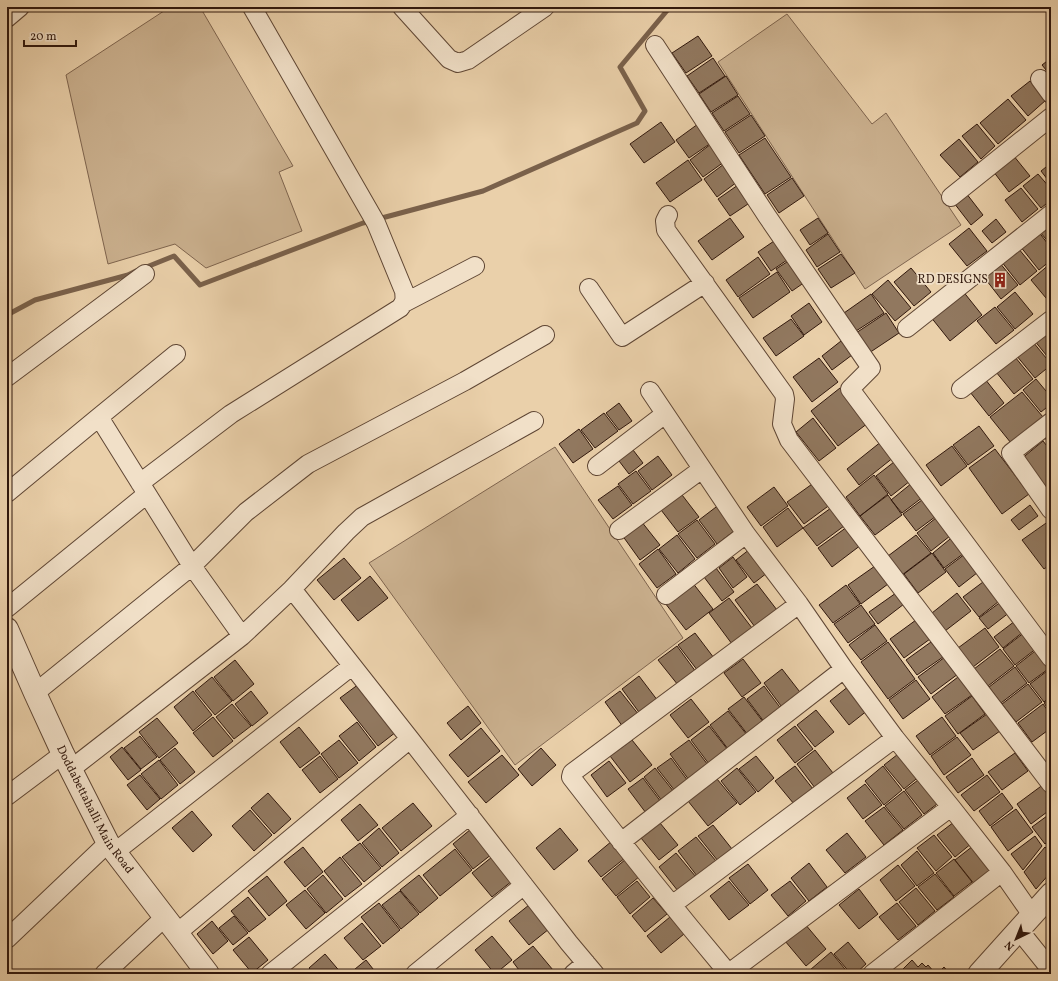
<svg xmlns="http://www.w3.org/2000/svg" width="1058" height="981" viewBox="0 0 1058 981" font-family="Vollkorn,serif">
<rect width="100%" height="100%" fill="#ead0aa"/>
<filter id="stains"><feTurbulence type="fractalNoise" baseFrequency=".005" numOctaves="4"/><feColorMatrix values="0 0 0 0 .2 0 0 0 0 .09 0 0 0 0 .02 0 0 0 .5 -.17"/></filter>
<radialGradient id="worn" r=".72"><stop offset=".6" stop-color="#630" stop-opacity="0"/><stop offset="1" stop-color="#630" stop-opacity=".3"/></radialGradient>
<path fill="#cbb18f" stroke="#7e644e" d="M170 7H200L293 166 279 172 302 231 206 268 175 244 108 264 66 75Z
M787 14 872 124 886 113 961 225 865 289 718 62Z
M555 447 683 638 515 765 369 563Z"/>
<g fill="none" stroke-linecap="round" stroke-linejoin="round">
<path stroke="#7a614b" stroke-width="5" d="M378 219 483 191 637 123 645 111 620 67 670 7
M144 268 174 256 200 285 363 223 370 221
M7 315 35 300 128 275 136 271"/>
</g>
<path fill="#91785f" stroke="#31180d" d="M698 36 712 56 686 73 672 53Z
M713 58 725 76 699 93 687 76Z
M1051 58V76L1042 65Z
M726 76 738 95 711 112 699 94Z
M1030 81 1046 100 1028 116 1011 96Z
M738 96 750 114 724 131 712 113Z
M1008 99 1026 120 998 144 980 123Z
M751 115 765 136 739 153 725 132Z
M661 122 675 142 644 163 630 144Z
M698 124 711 143 689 158 676 140Z
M977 124 995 146 981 159 962 136Z
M765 138 791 177 765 194 739 155Z
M959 139 978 162 960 177 940 155Z
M711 144 724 162 703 177 690 160Z
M1013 155 1030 176 1009 192 993 171Z
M688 160 702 180 670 202 656 183Z
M1051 163V184L1041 171Z
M724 164 737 182 717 197 704 179Z
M1038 174 1051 189V200L1041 208 1023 186Z
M792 178 804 196 779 213 767 195Z
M738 185 751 202 730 216 718 199Z
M1021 188 1038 209 1022 222 1005 200Z
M966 193 983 215 971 225 954 203Z
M730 218 744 237 712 260 698 241Z
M818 218 828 233 810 245 800 230Z
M996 219 1006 232 992 243 982 231Z
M1051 223V245L1040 232Z
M969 228 987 251 967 266 949 244Z
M1038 231 1051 248V260L1039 270 1020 246Z
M828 234 840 252 817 267 806 250Z
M777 239 790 258 771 271 758 252Z
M1018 248 1037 271 1020 285 1001 261Z
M841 254 855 273 831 288 818 269Z
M758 257 770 274 738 297 726 280Z
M790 260 805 282 792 291 776 269Z
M999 262 1018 285 1001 299 983 276Z
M1051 263V304L1031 280Z
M911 268 931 292 914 306 894 282Z
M777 272 790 292 753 318 739 298Z
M888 280 911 308 895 321 872 294Z
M962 290 982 315 950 341 930 316Z
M1015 292 1033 314 1015 329 997 307Z
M871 294 884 313 856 331 844 313Z
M809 303 822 322 804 335 791 316Z
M995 307 1014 330 996 344 977 321Z
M886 313 899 333 869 353 856 333Z
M791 319 804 336 776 356 763 338Z
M1051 326V361L1034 340Z
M841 341 852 355 832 370 822 356Z
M1033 342 1051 364V365L1035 378 1016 355Z
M1015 357 1033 379 1014 394 996 372Z
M819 358 838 382 812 402 793 377Z
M985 379 1004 403 989 416 970 392Z
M1036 379 1051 397V404L1041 412 1023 390Z
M840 388 868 423 838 446 811 411Z
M1022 392 1043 417 1011 443 990 417Z
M619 403 632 421 619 430 606 413Z
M604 413 618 431 595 448 581 430Z
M813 418 836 448 819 461 796 432Z
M979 426 994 446 968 465 953 445Z
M579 429 593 449 573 463 559 444Z
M1051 432V445L1044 437Z
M882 441 894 457 859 485 847 469Z
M1043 441 1051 451V481L1044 487 1020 460Z
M630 446 643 463 629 474 616 457Z
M952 446 967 466 941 486 926 465Z
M995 449 1029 494 1002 514 969 468Z
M658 456 672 475 652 490 638 471Z
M894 462 910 481 891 496 876 476Z
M636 471 651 491 633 504 618 484Z
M874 475 888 494 860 516 846 497Z
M815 482 831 504 804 524 787 502Z
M912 483 923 497 902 513 891 500Z
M618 486 632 505 613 519 598 500Z
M774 487 788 506 761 526 747 507Z
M679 491 699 517 678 532 658 506Z
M888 495 902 515 875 535 860 516Z
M926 497 939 514 916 531 903 514Z
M720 504 738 528 717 544 699 520Z
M1030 505 1038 516 1019 530 1011 520Z
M788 508 803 528 777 547 763 527Z
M831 508 844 526 817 546 803 528Z
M941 514 955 532 931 551 917 533Z
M697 520 715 544 697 558 678 534Z
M641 521 660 545 640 560 622 535Z
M1049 521 1051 523V564L1044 569 1022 540Z
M847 527 861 545 832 567 818 548Z
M677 535 695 559 678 573 659 549Z
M916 535 931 553 902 575 888 556Z
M955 535 967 551 944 568 933 553Z
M658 549 676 574 657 588 639 564Z
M750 549 767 573 754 583 736 560Z
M969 551 982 569 959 587 945 569Z
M932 553 946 572 918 593 904 574Z
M733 557 747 577 733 588 719 568Z
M344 558 361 578 334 600 317 580Z
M875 566 888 584 861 604 848 585Z
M716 568 734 592 722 601 704 577Z
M370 576 388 598 358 621 341 600Z
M987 579 1003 598 979 617 963 597Z
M692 582 713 609 686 630 665 603Z
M757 584 777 610 755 627 735 600Z
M846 585 860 604 833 623 819 605Z
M896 593 904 604 878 624 869 612Z
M957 593 971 611 945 631 932 613Z
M729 598 752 628 732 644 709 613Z
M1002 601 1010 612 988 629 979 618Z
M861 605 875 624 848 643 834 624Z
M916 620 930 639 904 658 890 639Z
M1015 621 1023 632 1003 648 994 637Z
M875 625 887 641 861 660 849 645Z
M985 628 999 647 973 667 958 648Z
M1025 632 1037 648 1015 665 1003 649Z
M695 633 714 658 698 671 678 645Z
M888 642 915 679 888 699 861 662Z
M931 642 943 657 917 675 906 660Z
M677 646 696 672 678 685 658 660Z
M1039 648 1051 667 1029 683 1016 666Z
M1000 649 1014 666 988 686 974 669Z
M945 657 958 674 931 694 918 677Z
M743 659 761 683 742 697 724 673Z
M235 660 254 684 233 701 214 677Z
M1015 667 1027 683 1001 703 989 687Z
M1051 668V696L1044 702 1030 684Z
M782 669 803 696 784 710 764 683Z
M639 676 658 701 641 715 622 689Z
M212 677 232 701 215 715 195 691Z
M958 677 972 695 945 714 932 697Z
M916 680 930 699 903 719 889 700Z
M359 684 396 732 378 746 340 698Z
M1028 684 1042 702 1016 722 1002 704Z
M764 686 782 710 765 723 747 699Z
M849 686 868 710 849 725 830 701Z
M193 691 212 715 193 731 174 707Z
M251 691 268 713 252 726 235 704Z
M620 691 639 715 623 727 605 702Z
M972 696 985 714 958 734 945 716Z
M744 697 764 723 748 735 728 709Z
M1051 698V713L1044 703Z
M691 699 709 722 688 738 670 715Z
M232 704 251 726 234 739 216 717Z
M1043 704 1051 715V728L1032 742 1018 723Z
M468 706 481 723 461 740 447 723Z
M816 710 834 732 815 747 797 725Z
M728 711 747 735 728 749 710 725Z
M987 714 1000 731 973 750 960 733Z
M213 717 233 741 213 757 193 733Z
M942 717 956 736 930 755 916 736Z
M157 718 178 743 159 758 139 732Z
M357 722 376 747 359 761 339 736Z
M709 726 728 750 709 764 691 740Z
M795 726 813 749 795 763 777 740Z
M299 727 320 753 300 768 280 742Z
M481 728 500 751 468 777 449 755Z
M140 736 157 757 141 769 124 748Z
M957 737 971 755 944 775 931 756Z
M339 740 358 763 339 778 321 754Z
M632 740 652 765 630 782 610 756Z
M689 740 708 765 689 780 670 754Z
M122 747 141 770 128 780 110 757Z
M175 748 195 772 180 784 160 760Z
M541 748 556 765 532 786 518 769Z
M815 750 833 773 815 788 797 764Z
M902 751 921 775 904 789 884 765Z
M1015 753 1028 771 1002 790 988 772Z
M502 755 519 775 486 803 468 782Z
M320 756 338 779 320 793 302 770Z
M756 756 774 778 758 792 739 769Z
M671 758 688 781 675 791 657 768Z
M972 758 984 775 958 793 946 777Z
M159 760 178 785 161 799 141 774Z
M609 761 626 783 607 797 591 775Z
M795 766 813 789 794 804 775 781Z
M883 766 902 790 884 805 865 781Z
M655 768 674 792 662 801 644 777Z
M737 768 756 792 740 805 721 781Z
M140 775 160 799 147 810 127 785Z
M987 775 1000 792 974 811 961 795Z
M922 777 941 801 924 814 905 790Z
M643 778 661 802 646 813 628 789Z
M717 779 737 803 708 826 688 801Z
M865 784 882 805 863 819 847 798Z
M1044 784 1051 793V809L1031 824 1017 804Z
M904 791 922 815 904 829 885 806Z
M268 793 291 819 274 834 251 808Z
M1002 793 1013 808 990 826 979 811Z
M413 803 432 826 401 851 382 828Z
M360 804 378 825 358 841 341 820Z
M884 807 903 830 884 845 865 821Z
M1016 809 1033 832 1008 851 991 827Z
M250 810 272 835 254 851 232 826Z
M192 811 212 835 193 852 172 828Z
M1051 813V839L1045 844 1032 827Z
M954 822 972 843 955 857 937 835Z
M660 823 678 845 659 860 641 838Z
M713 825 732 849 718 861 698 836Z
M379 828 399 853 382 867 362 843Z
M560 828 578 850 554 870 536 848Z
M471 829 492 854 473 869 453 844Z
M847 833 866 857 845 873 826 850Z
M934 835 952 857 936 871 917 848Z
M1035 836 1042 846 1023 870 1011 854Z
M696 837 716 861 697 876 678 851Z
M612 841 625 858 601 877 588 861Z
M360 843 381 868 364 882 342 857Z
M973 846 993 871 975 885 955 860Z
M303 847 323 872 305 887 284 862Z
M1045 847 1051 853V872L1036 889 1024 872Z
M455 849 472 870 440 896 423 875Z
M917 851 934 873 917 886 901 865Z
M676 853 696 877 678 891 659 867Z
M340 857 362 884 345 897 324 871Z
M492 857 512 881 492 897 472 873Z
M626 859 640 876 616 896 602 879Z
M954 859 972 882 954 896 936 873Z
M809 863 827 887 809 901 791 878Z
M748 864 768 890 750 904 729 878Z
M898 865 915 886 896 901 880 880Z
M935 874 954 897 937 910 918 887Z
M323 875 343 899 326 913 307 889Z
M419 875 438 898 420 913 400 890Z
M267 876 287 901 269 916 248 891Z
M637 881 650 897 630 914 617 897Z
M729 881 749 905 729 920 710 896Z
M790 881 806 901 788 916 771 895Z
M916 888 935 911 918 925 899 902Z
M859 889 878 914 859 929 839 905Z
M305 890 325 913 306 929 286 905Z
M400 891 419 914 401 929 382 905Z
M248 897 266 919 249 932 231 911Z
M653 898 667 914 645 932 632 916Z
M379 903 400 930 383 944 361 917Z
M897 903 916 926 898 940 879 917Z
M529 905 549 929 529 945 509 921Z
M234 916 248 933 233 945 219 928Z
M670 917 684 934 661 953 647 936Z
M212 921 228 941 213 954 197 934Z
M362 923 381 946 363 960 344 938Z
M805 924 826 949 806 966 785 941Z
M492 936 512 960 495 974 475 950Z
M249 937 268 960 252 973 233 950Z
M848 942 866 964 855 974H851L834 954Z
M533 946 553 970 548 974H522L513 962Z
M831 952 849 974H813L810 970Z
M325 954 342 974H314L309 968Z
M366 960 377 974H349Z
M912 960 918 967 922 963 926 967 928 965 935 973 934 974H903L901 971Z
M944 967 950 974H937Z
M807 969 811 974H801Z"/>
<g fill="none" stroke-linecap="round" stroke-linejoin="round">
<defs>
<path id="minor" d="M402 7 449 59 458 63 468 60 545 7
M7 18 20 7
M655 45 767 216 871 368 850 389 1051 658
M1040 79 1051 94
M951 197 1051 117
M668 215 665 221 666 230 784 394 785 399 782 424 789 440 1051 784
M589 288 622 337 705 283
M404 303 475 266
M907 328 1051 214
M7 377 145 274
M961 389 1051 320
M650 391 746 534 799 604 844 669 895 738 951 807 1002 872 1032 915
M99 417 176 354
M1051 422 1011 453 1051 510
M597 466 665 414
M140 483 231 414 400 308C405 302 405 299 404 291L376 223 252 7
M7 493 99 417 192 566 242 636
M619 530 702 469
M292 589 346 532 362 517 534 421
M666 595 746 534
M7 608 147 494
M35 693 192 566 246 512 308 464 465 381 545 335
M71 769 242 636 292 589 410 739 569 943 595 974
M7 796 63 754
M621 842 844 669
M115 852 352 666
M672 905 895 738
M1019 930 1051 970
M177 933 410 739
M7 939 108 843
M729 973 951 807
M104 974 165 917
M270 974 470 815
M415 974 524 885
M573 974 586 963
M729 974C676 911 624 846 574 781L571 777 572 773 799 604
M872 974 1002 872"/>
<g id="tertiary">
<path id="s1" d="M7 629 35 693 63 754 108 843 177 933 208 974"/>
<path d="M979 974 1051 894"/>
</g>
</defs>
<use href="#minor" stroke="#5f4634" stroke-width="20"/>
<use href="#tertiary" stroke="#5f4634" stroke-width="24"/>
<use href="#minor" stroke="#f1e0c8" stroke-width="18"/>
<use href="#tertiary" stroke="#f1e0c8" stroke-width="22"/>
</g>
<defs>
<symbol id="building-bare" viewBox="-9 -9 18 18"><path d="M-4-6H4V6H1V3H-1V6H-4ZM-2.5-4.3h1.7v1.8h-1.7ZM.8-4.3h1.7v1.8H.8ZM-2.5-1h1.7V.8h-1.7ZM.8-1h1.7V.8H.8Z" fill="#8f2418" stroke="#f1e0c8" stroke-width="2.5" paint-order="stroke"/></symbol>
</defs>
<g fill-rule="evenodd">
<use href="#building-bare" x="989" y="269" width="22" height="22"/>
</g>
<g text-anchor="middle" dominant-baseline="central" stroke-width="3.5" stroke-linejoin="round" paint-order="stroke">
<g font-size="12" fill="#31180d" stroke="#f1e0c8" text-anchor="end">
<text x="988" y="280">RD DESIGNS</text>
</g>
<g font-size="12" fill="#31180d" stroke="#f1e0c8">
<text stroke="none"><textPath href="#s1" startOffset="201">Doddabettahalli Main Road</textPath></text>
</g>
</g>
<rect width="1058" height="981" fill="none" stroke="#ead0aa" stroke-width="24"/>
<rect x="8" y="8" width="1042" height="965" fill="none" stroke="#31180d" stroke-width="2"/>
<rect x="12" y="12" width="1034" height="957" fill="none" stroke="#31180d"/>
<g transform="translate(1016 939) rotate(223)" stroke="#f1e0c8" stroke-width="3" paint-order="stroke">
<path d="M0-3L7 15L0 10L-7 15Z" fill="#31180d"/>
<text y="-6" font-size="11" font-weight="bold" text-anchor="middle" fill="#31180d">N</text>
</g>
<path d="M24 40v6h52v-6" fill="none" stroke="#31180d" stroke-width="2"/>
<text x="30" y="40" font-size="12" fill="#31180d" stroke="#f1e0c8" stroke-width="3" paint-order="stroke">20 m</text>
<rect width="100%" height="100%" filter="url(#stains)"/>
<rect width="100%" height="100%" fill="url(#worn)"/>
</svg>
